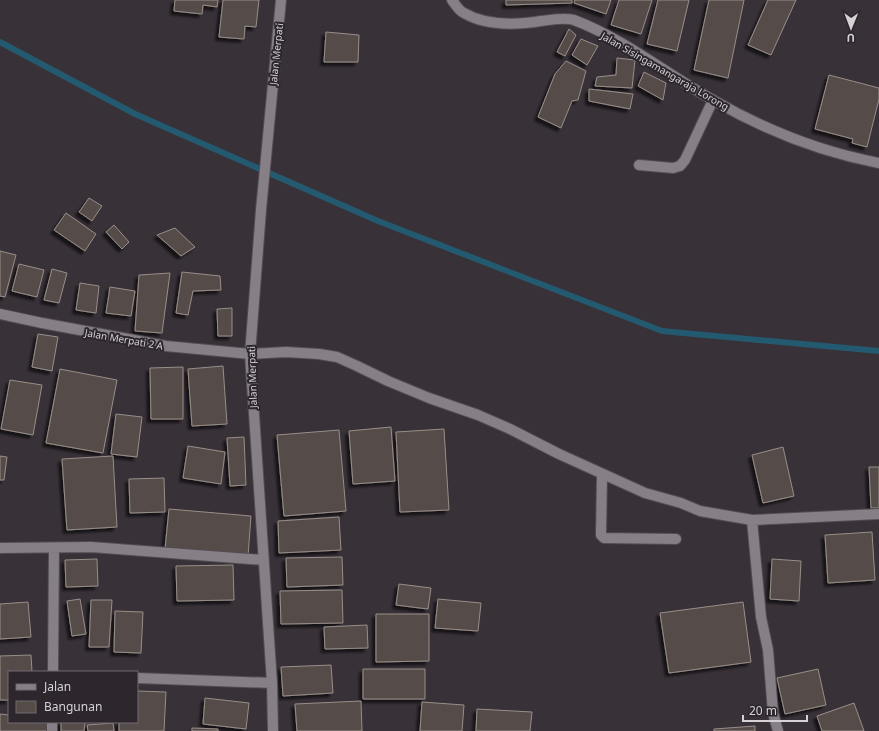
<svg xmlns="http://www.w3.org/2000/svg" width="879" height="731" viewBox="0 0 879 731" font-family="'Noto Sans',sans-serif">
<defs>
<filter id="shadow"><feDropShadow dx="-3.5" dy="3.5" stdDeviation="1" flood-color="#0009"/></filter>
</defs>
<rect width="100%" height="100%" fill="#383138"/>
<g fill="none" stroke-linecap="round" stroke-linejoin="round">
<path stroke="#245a70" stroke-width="6" d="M0 42 135 114 378 221 662 331 879 351"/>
</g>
<path fill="#554c48" stroke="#988e89" filter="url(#shadow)" d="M175 0H218L217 7 203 5 202 14 174 11Z
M223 0H259L256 27 245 26 244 39 219 37Z
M506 0H572V3L506 5Z
M575 0H611L606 14 574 3Z
M619 0H652L641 34 611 25Z
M658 0H689L677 51 647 44Z
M709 0H744L728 78 694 70Z
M768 0H796L771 55 748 45Z
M569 29 576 35 565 56 557 52Z
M326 32 359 35 358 62H324Z
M581 39 598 46 587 65 572 55Z
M617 58 635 60 632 88 595 86 597 77 616 75Z
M566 61 586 71 578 100 572 101 561 128 538 117 555 74Z
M644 72 666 83 663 100 638 86Z
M829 75 879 88V99L867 147 852 143 853 139 815 129Z
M589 89 633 94 630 109 589 101Z
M89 198 102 206 92 221 79 212Z
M66 213 96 234 85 251 54 230Z
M114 225 129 242 122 249 106 232Z
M175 228 195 247 181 256 157 235Z
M0 251 16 255 5 297 0 296Z
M19 264 44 270 37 297 12 291Z
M52 269 67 273 59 303 44 300Z
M182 272 220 276 221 290 193 291 188 315 176 313Z
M170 273 162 333 135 331 139 275Z
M80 283 99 286 96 313 76 310Z
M110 287 135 291 131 316 106 313Z
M232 308V336H218L217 309Z
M38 334 58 337 52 371 32 367Z
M223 366 227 424 192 426 188 369Z
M183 367V419H151L150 368Z
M60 369 117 380 103 453 46 443Z
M10 380 42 385 33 435 1 429Z
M116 414 142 417 137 457 111 454Z
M391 427 395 481 353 484 349 431Z
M444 429 449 510 400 512 396 432Z
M339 430 346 511 284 516 277 435Z
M244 437 246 485 230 486 227 438Z
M188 446 225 452 221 484 183 478Z
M783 447 794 496 763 503 752 455Z
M0 456 7 457 4 480H0Z
M113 456 117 527 67 530 62 459Z
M869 467H879V508H871Z
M164 478 165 512 130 513 129 479Z
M169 509 251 516 248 556 165 549Z
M339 517 341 550 279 553 278 521Z
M872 532 875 580 828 583 825 535Z
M342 557 343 585 287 587 286 558Z
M97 559 98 586 66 587 65 560Z
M772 559 801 561 799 601 770 599Z
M233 565 234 600 177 601 176 566Z
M399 584 431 588 428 609 396 605Z
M342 590 343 623 281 624 280 591Z
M80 599 86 634 72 636 67 601Z
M438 599 481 603 478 631 435 628Z
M91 600H112L109 647H89Z
M28 602 31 637 0 639V604Z
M743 602 751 662 669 673 660 613Z
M115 611 143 612 141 653 114 652Z
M376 614H429V661L376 662Z
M367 625 368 648 325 649 324 627Z
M31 655 32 672H9V700H0V656Z
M331 665 333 693 283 696 281 667Z
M363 669H425V699H363Z
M818 669 826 705 785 714 777 678Z
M137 691 166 692 164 731H119V722H137Z
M205 698 249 703 246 729 203 724Z
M361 701 362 731H297L295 704Z
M422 702 464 705 462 731H420Z
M854 703 864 731H822L817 716Z
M477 709 532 712 530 731H476Z
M0 714 9 715V722H49L48 731H0Z
M61 722H85L84 731H61Z
M113 723 114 731H88L87 725Z
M755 726V731H714V729Z
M192 728 218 729V731H192Z"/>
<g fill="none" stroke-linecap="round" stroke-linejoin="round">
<defs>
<path id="service" d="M639 165 673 168 680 166 685 160 713 100"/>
<path id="minor" d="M452 0C455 4 459 11 464 13 486 26 516 25 541 21 551 20 564 17 574 20 624 39 667 74 713 100 765 130 820 152 879 163
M0 314 42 323 166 346 250 354 286 352 319 354 337 357 357 366 388 381 429 398 478 415 510 429 559 454 645 493 681 503 700 511 752 520 879 514
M602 474 601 535 604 538 676 539
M752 520 761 617 768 650 773 713 778 731
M0 548 91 547 264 560
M53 672 54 548
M137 678 272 683
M52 731V722
M273 731 272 683 250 354 261 210 281 0"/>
</defs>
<use href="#service" stroke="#524d52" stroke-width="12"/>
<use href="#minor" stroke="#524d52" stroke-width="12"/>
<use href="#service" stroke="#867f86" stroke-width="10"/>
<use href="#minor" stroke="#867f86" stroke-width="10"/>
</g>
<g text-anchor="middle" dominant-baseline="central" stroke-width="4" stroke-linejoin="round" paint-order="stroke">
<g font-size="10" fill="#d5d1d5" stroke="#2d272d">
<text transform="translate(276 54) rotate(-84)">Jalan Merpati</text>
<text transform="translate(665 71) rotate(30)">Jalan Sisingamangaraja Lorong</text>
<text transform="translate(124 339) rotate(10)">Jalan Merpati 2 A</text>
<text transform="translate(252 377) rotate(-92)">Jalan Merpati</text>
</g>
</g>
<rect x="8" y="671" width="130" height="52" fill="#2d272d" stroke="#706b70"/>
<rect x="16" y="684" width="20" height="6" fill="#867f86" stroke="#706b70"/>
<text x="44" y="691" font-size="12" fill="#d5d1d5">Jalan</text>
<rect x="16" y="701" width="20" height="12" fill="#554c48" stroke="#706b70"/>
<text x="44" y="711" font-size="12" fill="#d5d1d5">Bangunan</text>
<g transform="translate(851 28) rotate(181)" stroke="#2d272d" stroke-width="3" paint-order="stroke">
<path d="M0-3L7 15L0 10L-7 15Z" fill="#d5d1d5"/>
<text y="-6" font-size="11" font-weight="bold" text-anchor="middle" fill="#d5d1d5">U</text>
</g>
<path d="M743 715v6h64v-6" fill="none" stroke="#d5d1d5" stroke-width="2"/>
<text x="749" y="715" font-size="12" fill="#d5d1d5" stroke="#2d272d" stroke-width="3" paint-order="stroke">20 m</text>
</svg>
